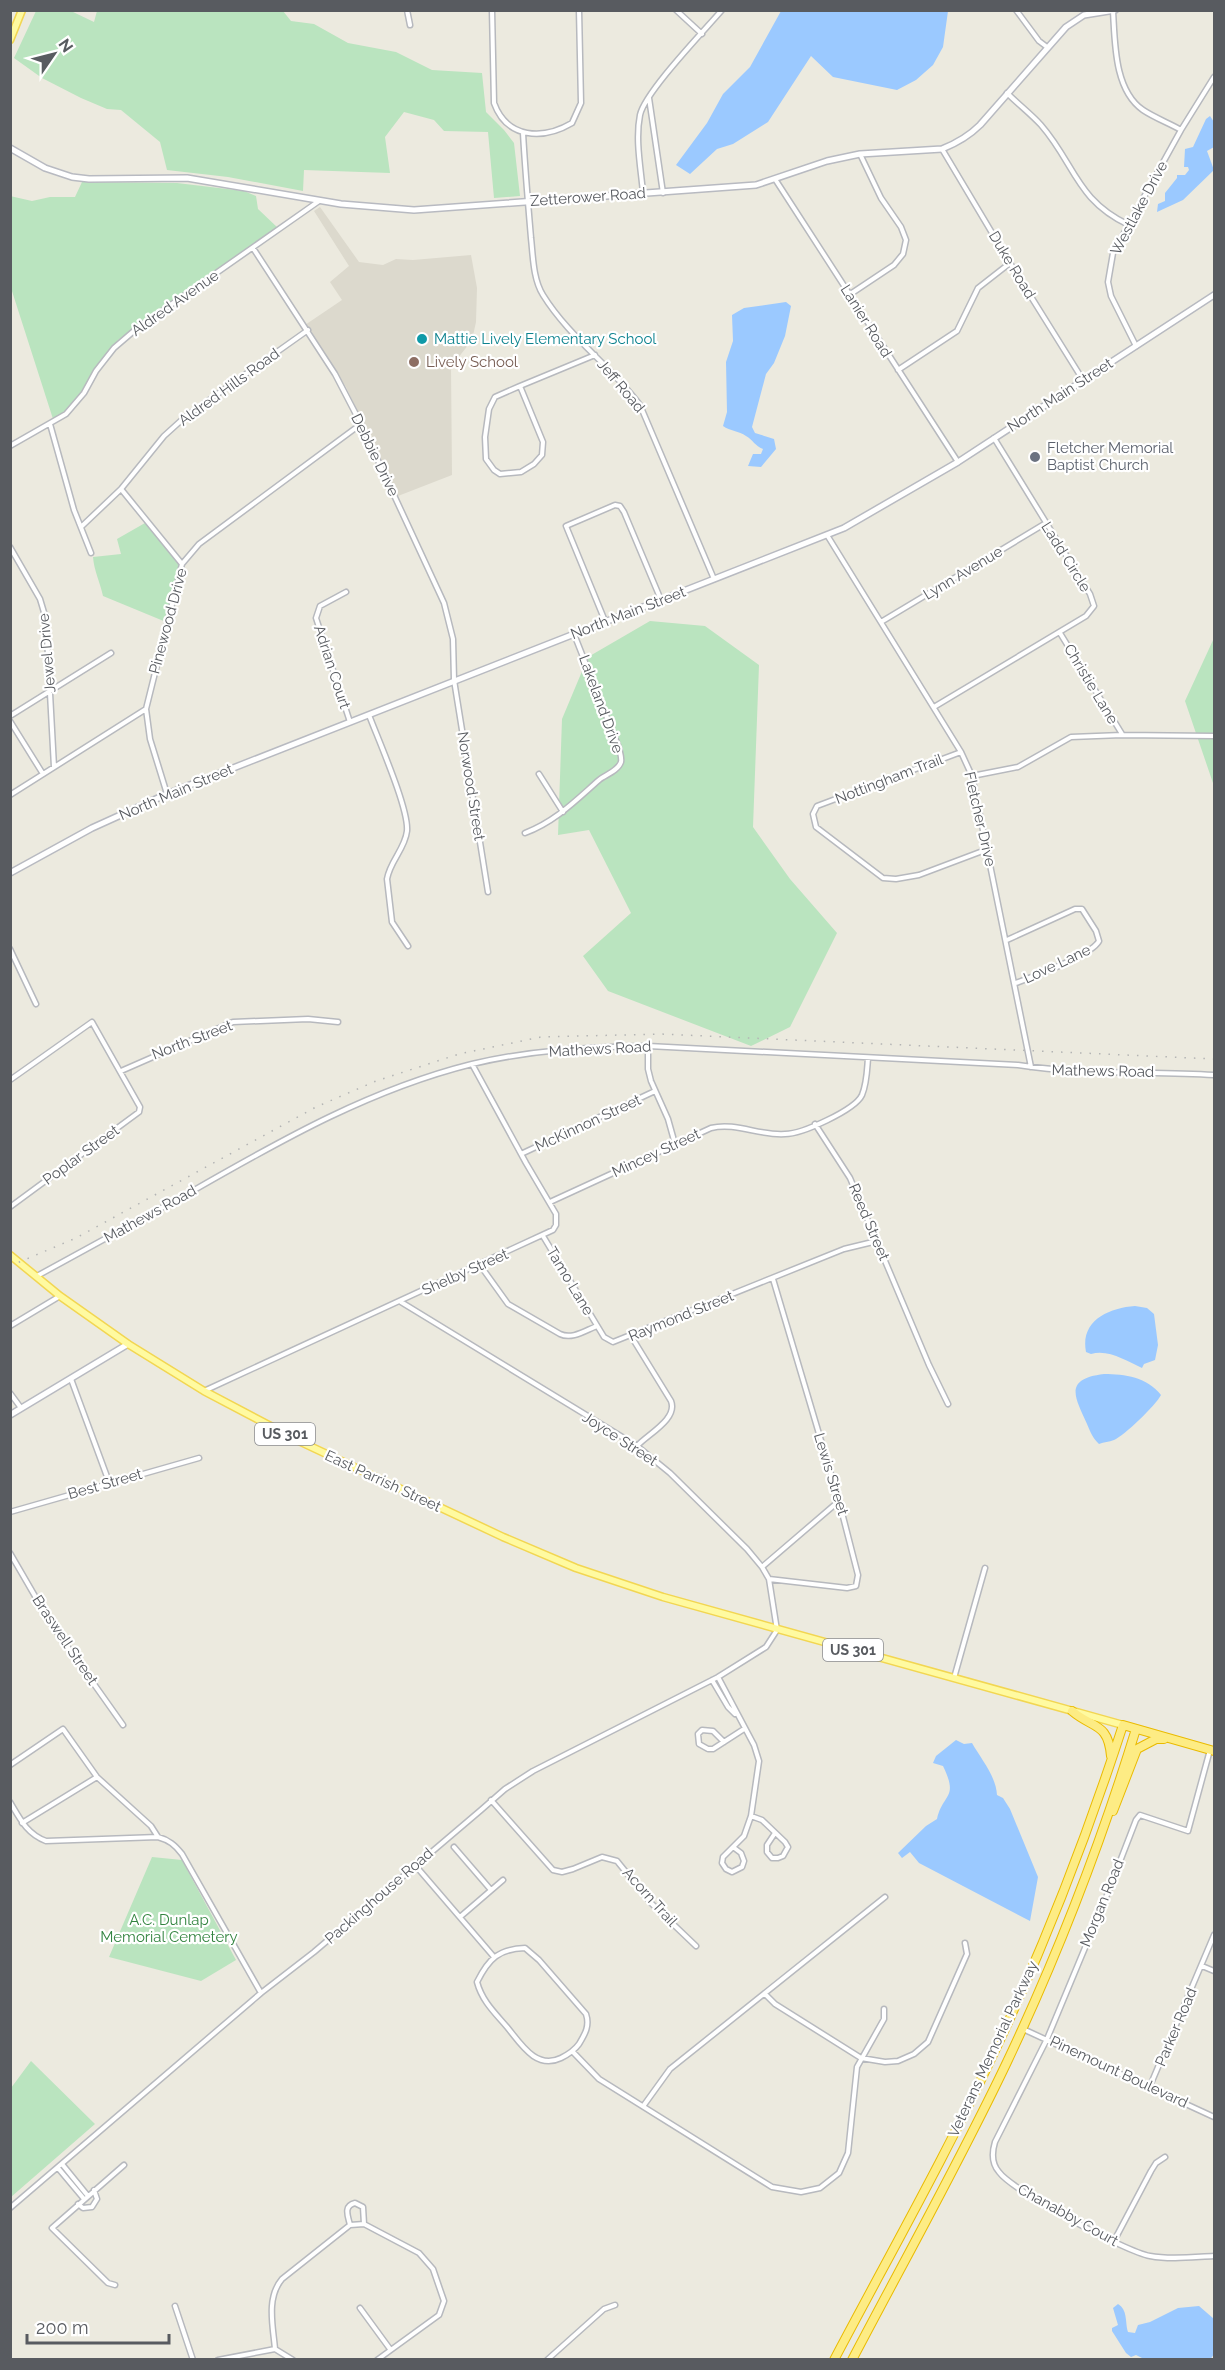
<svg xmlns="http://www.w3.org/2000/svg" width="1225" height="2370" viewBox="0 0 1225 2370" font-family="Raleway,sans-serif">
<rect width="100%" height="100%" fill="#eceadf"/>
<path fill="#dcd9cd" d="M320 207 359 262 383 265 396 259 413 260 471 255 477 288 476 322 472 340 451 367 452 475 398 496 346 387 305 325 342 300 330 282 349 266 314 211Z"/>
<path fill="#bae4bf" d="M36 11H71L94 22 97 11H283L291 21 314 24 348 43 396 52 432 70 482 73 486 112 504 130 514 143 520 196 494 198 488 132 444 131 434 120 404 112 385 137 390 173 304 170 303 191 228 177 167 170 160 142 121 110 107 109 81 98 42 78 14 58Z
M82 182 177 183 244 191 256 196 258 209 278 228 118 340C96 366 83 403 53 419L11 288 10 196 32 201 50 197H75Z
M145 523 181 564 166 622 103 596C100 582 94 571 93 557L121 554 117 539Z
M650 621 705 626 759 665 753 827 790 879 837 933 790 1027 751 1046 608 991 583 956 631 913 589 830 558 835 562 719 588 657Z
M1214 638V786L1185 701Z
M152 1857 182 1860 236 1960 201 1981 109 1957Z
M31 2061 95 2124 11 2197V2088Z"/>
<path fill="#9bc9ff" d="M781 11H948L943 47 933 65 916 80 897 90 833 77 811 56 768 122 733 144 717 149 690 174 676 165 707 123 723 94 750 67Z
M1210 116 1214 122V147L1207 151 1214 170 1183 200 1157 212 1158 204 1165 201V193L1177 178V175H1185L1189 170 1188 167H1184L1185 149 1193 147 1206 119Z
M786 302 791 306 785 336 774 363 766 374 752 427 755 433 774 439 776 449 761 467 748 466 753 454H761L763 449C755 446 753 440 746 436 739 431 730 431 723 426L727 412 726 362 733 341 732 315 744 308Z
M1135 1306 1147 1308 1154 1314 1158 1345 1155 1360 1144 1364 1142 1368C1126 1361 1109 1349 1091 1354L1086 1352C1080 1321 1108 1308 1135 1306Z
M1104 1374C1125 1374 1147 1377 1161 1395 1156 1405 1124 1436 1114 1440 1109 1442 1104 1442 1099 1444 1092 1437 1091 1433 1087 1424 1075 1397 1063 1379 1104 1374Z
M956 1740 964 1744 972 1743C981 1759 996 1776 997 1795L1003 1798 1010 1809 1038 1877 1030 1921 919 1863 910 1852 902 1858 898 1853 926 1826 937 1819C943 1793 959 1799 943 1766L933 1763 936 1756Z
M1118 2304C1128 2310 1125 2322 1128 2332L1135 2333 1138 2325 1150 2322 1178 2308 1199 2306 1214 2319V2354L1210 2360 1144 2359 1136 2355 1131 2357 1126 2353 1112 2331V2328L1118 2325 1113 2308Z"/>
<g fill="none" stroke-linecap="round" stroke-linejoin="round">
<defs>
<path id="street" d="M407 10 410 25
M492 10 494 103C507 139 543 140 572 123L581 103 579 10
M676 10 702 34
M1016 10 1039 41 1047 47
M1113 11C1115 42 1114 90 1143 110 1155 118 1169 123 1181 130
M1007 93C1018 104 1031 114 1041 125 1075 164 1076 200 1129 225
M649 98 663 193
M523 133C525 168 528 203 531 238 533 256 533 279 543 295 569 337 611 366 640 405L714 579
M942 149 1010 263 1083 380
M775 179 958 462
M643 193C641 169 635 140 640 115 645 92 704 31 722 10
M253 248 335 374 361 424 444 603 453 639 454 680 488 892
M849 295 894 265 903 254 906 240 901 227 881 198 860 154
M1136 346 1111 296 1108 282 1113 253 1181 130 1214 77
M898 370 957 331 978 288 1010 263
M520 386 543 442 542 455 534 464 521 472 500 474 494 470 486 459 485 437 489 409 495 397Z
M520 386 595 355
M50 424 74 510 91 553
M10 446 66 414 84 393 96 371 114 348 135 330 319 201
M121 489 182 564
M81 527 121 489 164 436 185 417 308 330
M827 535 961 752 972 776 1031 1067
M10 547 40 599 46 619 54 767
M346 592 320 606 316 618 350 722
M605 621 566 526 615 505 620 506 624 512 661 600
M881 622 1046 523
M1060 633 1122 734
M934 707 1086 616 1094 606 1090 594 994 438
M369 715C378 739 409 809 407 831 405 849 390 861 387 879L392 922 408 946
M10 716 111 653
M10 721 43 774
M961 752 817 806 813 814 816 827 883 878 896 879 919 875 988 849
M539 774 563 812
M972 776 1018 767 1071 737 1122 735 1214 736
M167 794 150 739 146 709 182 564 199 544 361 424
M10 795 146 709
M525 833C556 821 575 801 599 780 605 775 618 771 621 762 622 758 620 753 619 748L574 634
M1007 940 1075 909H1082L1096 931 1099 941C1091 956 1034 976 1016 983
M10 949 36 1004
M648 1046V1069L651 1081 668 1119 675 1144
M121 1071 233 1022 308 1019 338 1022
M10 1080 92 1022 140 1107 139 1112 10 1207
M815 1124 850 1178 929 1365 948 1404
M521 1154 655 1091
M550 1202 711 1128C736 1122 760 1136 785 1134 802 1134 855 1110 862 1095 867 1083 867 1070 868 1058
M543 1236 604 1337 613 1342 844 1249 877 1241
M480 1265 508 1304 560 1334C572 1340 586 1330 597 1326
M37 1276C90 1247 143 1218 196 1189 285 1138 372 1089 472 1064 530 1050 589 1047 648 1046L1018 1065C1083 1075 1149 1071 1214 1075
M10 1326 60 1296
M631 1336 671 1401C678 1419 648 1434 637 1446
M71 1379 109 1482
M204 1391 553 1230 556 1225V1214L526 1163 472 1064
M10 1393 21 1408
M10 1512 199 1458
M10 1553 50 1622 123 1725
M762 1567 839 1501
M769 1579 847 1588 856 1586 858 1575 839 1501 773 1279
M718 1677 754 1745 759 1761 751 1816 744 1836 733 1847
M954 1678 985 1568
M712 1680 728 1707 735 1714
M724 1742 713 1731 702 1730 698 1734 699 1744 708 1749H713L744 1729
M1210 1750 1188 1831 1140 1815 1136 1820 1107 1895 1047 2039 995 2142C992 2152 991 2163 999 2172 1013 2191 1126 2252 1150 2256 1171 2260 1193 2257 1214 2256
M10 1765 63 1729 97 1777 151 1826 158 1837
M491 1800 553 1870 562 1872 573 1869 602 1857 617 1861 651 1903 696 1946
M10 1802C20 1819 27 1834 46 1841L158 1837C169 1840 175 1845 182 1854L261 1993
M751 1816 762 1820 785 1842 788 1847 783 1856 778 1858H772L767 1852V1845L775 1833
M22 1823 97 1777
M454 1847 491 1890
M733 1847 741 1853 744 1861 742 1867 732 1872 726 1869 722 1863 723 1857Z
M415 1865 494 1957
M460 1917 503 1880
M525 1948 539 1960 586 2014C590 2026 585 2034 579 2044 574 2051 569 2054 561 2058 536 2070 521 2044 507 2027 495 2013 482 2001 477 1982 489 1958 499 1949 525 1948Z
M1202 1966 1214 1971
M765 1994 775 2004 861 2058 885 2062 898 2061 914 2054 928 2042 967 1954 965 1943
M1023 2029 1214 2117
M573 2052 599 2079 772 2187 801 2192 820 2188 839 2173 848 2153 857 2067 884 2019V2009
M1150 2086 1214 1935
M644 2105 670 2069 885 1897
M62 2164 88 2196
M58 2168 84 2199
M78 2204 83 2208 92 2207 97 2199 94 2190
M10 2208 261 1993 314 1952 481 1810 505 1789 533 1771 718 1677 766 1647 777 1630 769 1579 762 1567 747 1549 670 1473 637 1446 401 1302
M350 2225C348 2216 343 2206 355 2203L363 2207 364 2224
M1114 2241 1151 2171 1156 2163 1165 2157
M115 2285 108 2283 52 2228 124 2165
M175 2306 193 2360
M360 2308 390 2349
M275 2349C273 2326 266 2298 282 2279L350 2225 364 2224 419 2253 433 2269 444 2301 439 2315 377 2360
M218 2360 275 2349 293 2360
M547 2360 604 2309 615 2305"/>
<path id="secondary" d="M10 148 45 168 72 177 89 179 187 178 341 204 414 210 756 185 827 161 860 154 942 149C957 143 969 136 980 125L1066 27 1084 15 1115 10
M10 873 92 828 167 794 844 528 958 462 1214 295
M10 1415 128 1344"/>
<path id="primary" d="M10 40 22 10
M10 1255 60 1296 128 1344 204 1391 301 1442 503 1537 576 1568 663 1597 1123 1725"/>
<path id="highway" d="M1072 1711C1093 1729 1108 1722 1111 1756
M1113 1811 1137 1749 1156 1739H1164
M834 2360C890 2254 949 2150 999 2042 1047 1939 1088 1833 1123 1725L1214 1751
M852 2360C904 2261 959 2163 1007 2062 1058 1954 1101 1843 1136 1729"/>
</defs>
<use href="#street" stroke="#b7b9be" stroke-width="7"/>
<use href="#secondary" stroke="#b8bac1" stroke-width="8"/>
<use href="#primary" stroke="#f2d652" stroke-width="9"/>
<use href="#highway" stroke="#eabb00" stroke-width="10"/>
<use href="#street" stroke="#fff" stroke-width="4"/>
<use href="#secondary" stroke="#fff" stroke-width="5"/>
<use href="#primary" stroke="#fffaa0" stroke-width="6"/>
<use href="#highway" stroke="#fdec84" stroke-width="8"/>
<path stroke="#b3b4b4" stroke-width="1.5" stroke-dasharray="1.5 8" stroke-linecap="butt" d="M10 1266 76 1238 316 1107 376 1081 459 1054 541 1037 661 1034 1214 1059"/>
</g>
<circle fill="#0f9aa8" stroke="#fff" stroke-width="2" cx="422" cy="339" r="6"/>
<circle fill="#8d6e63" stroke="#fff" stroke-width="2" cx="414" cy="362" r="6"/>
<circle fill="#6b7280" stroke="#fff" stroke-width="2" cx="1035" cy="457" r="6"/>
<g text-anchor="middle" dominant-baseline="central" stroke-width="4.5" stroke-linejoin="round" paint-order="stroke">
<g fill="#fff" stroke="#8a8c90" stroke-width="1.5">
<rect x="255" y="1423" width="60" height="22" rx="4.5"/>
<rect x="823" y="1639" width="60" height="22" rx="4.5"/>
</g>
<g font-size="14" font-weight="bold" fill="#585b60">
<text x="285" y="1434">US 301</text>
<text x="853" y="1650">US 301</text>
</g>
<g font-size="15" fill="#585b60" stroke="#fff">
<text transform="translate(588 197) rotate(-4)">Zetterower Road</text>
<text transform="translate(1139 208) rotate(-62)">Westlake Drive</text>
<text transform="translate(1012 265) rotate(59)">Duke Road</text>
<text transform="translate(175 303) rotate(-35)">Aldred Avenue</text>
<text transform="translate(866 321) rotate(58)">Lanier Road</text>
<text transform="translate(621 386) rotate(50)">Jeff Road</text>
<text transform="translate(229 387) rotate(-36)">Aldred Hills Road</text>
<text transform="translate(1060 395) rotate(-33)">North Main Street</text>
<text transform="translate(375 455) rotate(64)">Debbie Drive</text>
<text transform="translate(1066 557) rotate(58)">Ladd Circle</text>
<text transform="translate(963 573) rotate(-31)">Lynn Avenue</text>
<text transform="translate(628 613) rotate(-21)">North Main Street</text>
<text transform="translate(168 621) rotate(-75)">Pinewood Drive</text>
<text transform="translate(47 653) rotate(-95)">Jewel Drive</text>
<text transform="translate(332 667) rotate(72)">Adrian Court</text>
<text transform="translate(1091 684) rotate(59)">Christie Lane</text>
<text transform="translate(601 704) rotate(70)">Lakeland Drive</text>
<text transform="translate(889 779) rotate(-21)">Nottingham Trail</text>
<text transform="translate(471 786) rotate(81)">Norwood Street</text>
<text transform="translate(176 792) rotate(-23)">North Main Street</text>
<text transform="translate(980 819) rotate(77)">Fletcher Drive</text>
<text transform="translate(1057 964) rotate(-25)">Love Lane</text>
<text transform="translate(192 1040) rotate(-21)">North Street</text>
<text transform="translate(600 1049) rotate(-3)">Mathews Road</text>
<text transform="translate(1103 1071) rotate(1)">Mathews Road</text>
<text transform="translate(588 1123) rotate(-25)">McKinnon Street</text>
<text transform="translate(656 1153) rotate(-25)">Mincey Street</text>
<text transform="translate(81 1155) rotate(-36)">Poplar Street</text>
<text transform="translate(150 1214) rotate(-29)">Mathews Road</text>
<text transform="translate(869 1222) rotate(67)">Reed Street</text>
<text transform="translate(465 1272) rotate(-24)">Shelby Street</text>
<text transform="translate(570 1281) rotate(59)">Tamo Lane</text>
<text transform="translate(681 1316) rotate(-22)">Raymond Street</text>
<text transform="translate(620 1439) rotate(33)">Joyce Street</text>
<text transform="translate(831 1474) rotate(73)">Lewis Street</text>
<text transform="translate(383 1481) rotate(25)">East Parrish Street</text>
<text transform="translate(105 1484) rotate(-16)">Best Street</text>
<text transform="translate(65 1640) rotate(56)">Braswell Street</text>
<text transform="translate(379 1896) rotate(-41)">Packinghouse Road</text>
<text transform="translate(650 1897) rotate(48)">Acorn Trail</text>
<text transform="translate(1102 1903) rotate(-68)">Morgan Road</text>
<text transform="translate(1176 2027) rotate(-67)">Parker Road</text>
<text transform="translate(993 2049) rotate(-65)">Veterans Memorial Parkway</text>
<text transform="translate(1119 2072) rotate(25)">Pinemount Boulevard</text>
<text transform="translate(1068 2215) rotate(29)">Chanabby Court</text>
</g>
<g font-size="15" fill="#0d838f" stroke="#fff" text-anchor="start">
<text x="434" y="339">Mattie Lively Elementary School</text>
</g>
<g font-size="15" fill="#785e54" stroke="#fff" text-anchor="start">
<text x="426" y="362">Lively School</text>
</g>
<g font-size="15" fill="#5b616d" stroke="#fff" text-anchor="start">
<text x="1047" y="448">Fletcher Memorial<tspan x="1047" dy="17">Baptist Church</tspan></text>
</g>
<g font-size="15" fill="#338440" stroke="#fff">
<text x="169" y="1920">A.C. Dunlap<tspan x="169" dy="17">Memorial Cemetery</tspan></text>
</g>
</g>
<rect width="1225" height="2370" fill="none" stroke="#585b60" stroke-width="24"/>
<g transform="translate(54 54) rotate(55)" stroke="#ffffff" stroke-width="4.5" paint-order="stroke">
<path d="M0-4.5L10 22L0 15L-10 22Z" fill="#585b60"/>
<text y="-9" font-size="16" font-weight="bold" text-anchor="middle" fill="#585b60">N</text>
</g>
<path d="M27 2334v9h142v-9" fill="none" stroke="#585b60" stroke-width="3"/>
<text x="36" y="2334" font-size="18" fill="#585b60" stroke="#ffffff" stroke-width="4.5" paint-order="stroke">200 m</text>
</svg>
